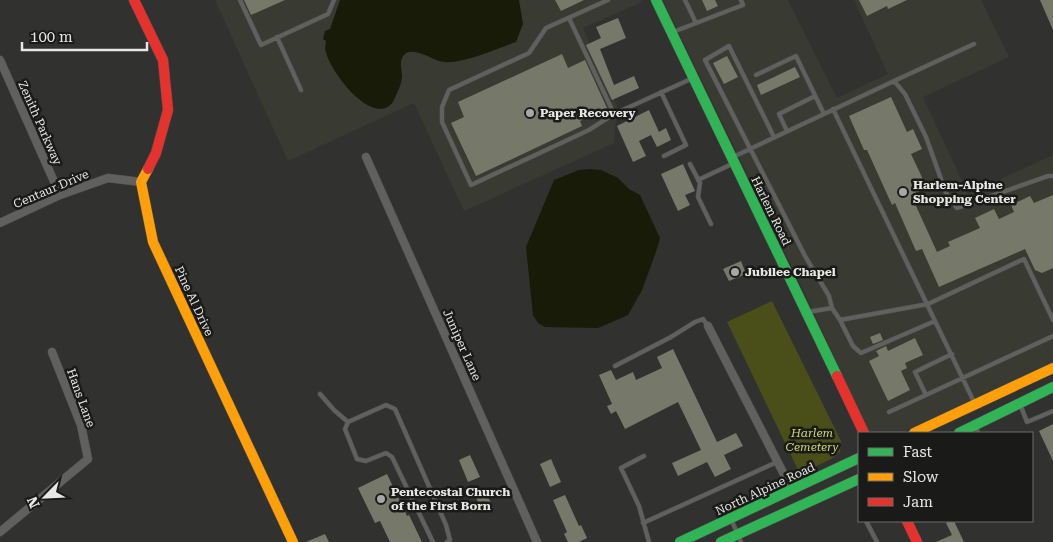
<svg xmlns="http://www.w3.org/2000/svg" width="1053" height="542" viewBox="0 0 1053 542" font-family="'Roboto Serif',serif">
<rect width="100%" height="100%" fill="#31312f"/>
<path fill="#393b32" d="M215 0H641L642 2 583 28 617 105 614 143 464 211 414 103 288 161Z
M663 0H788L837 98 888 74 854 0H981L1009 57 923 97 968 194 1053 155V363L983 397 901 433H869L811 306Z"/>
<path fill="#4a4f1a" d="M772 301 841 441 840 452 833 458 800 474 727 322Z"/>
<path fill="#181b08" d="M340 0H519L523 24 516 42C499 48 462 64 445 62 433 61 414 46 405 54 398 60 402 69 402 77 402 84 396 95 393 102 372 129 327 68 325 48 325 46 326 43 326 41L323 39 325 31 330 29Z
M590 169 601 170 618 178 629 189 640 195 660 238 656 252 642 290 628 315 598 328 545 327 538 323 533 315 526 247 554 180 579 170Z"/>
<path fill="#76786a" d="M244 0H285L251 15Z
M555 0H584L561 11Z
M702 0H715L718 6 707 11Z
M859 0H907L888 9 887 6 867 16Z
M1040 0H1053V30Z
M618 18 626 38 600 49 614 85 634 76 639 88 612 100 586 45 601 38 596 27Z
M562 54 568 68 585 60 607 108 580 121 582 126 476 176 451 123 464 117 458 102Z
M727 56 738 77 724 84 713 63Z
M795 67 800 77 761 95 757 85Z
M891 97 907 132 913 129 922 149 911 154 927 188 911 195 937 252 950 246 948 242 980 228 975 218 994 209 999 219 1014 212 1011 205 1030 196 1034 203 1053 195V268L1042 273 1035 270 1025 249 939 287 922 249 916 251 895 203 892 205 867 150H864L849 116Z
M649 110 659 132 666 128 671 140 657 147 651 135 639 141 646 156 633 162 617 126Z
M683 164 695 191 685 195 690 205 678 211 661 174Z
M741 261 746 274 729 281 723 269Z
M880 333 883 340 873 344 870 337Z
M915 338 923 355 905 363 907 368 901 371 910 390 888 401 869 361 879 356 876 351 886 346 888 351Z
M673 349 717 442 736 433 743 446 724 455 731 469 715 477 707 462 678 476 672 463 701 450 678 402 625 429 616 411 611 414 607 406 612 404 599 375 611 370 616 380 633 372 636 380 662 368 657 357Z
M1053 424V461L1039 431Z
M470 455 480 477 468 482 459 460Z
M551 459 561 482 550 487 540 464Z
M387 474 407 516 409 515 422 542H390L380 521 375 523 358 488Z
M485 490 493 508 482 512 475 495Z
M565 495 579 526 581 525 587 538 579 542H568L564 534 567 532 553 500Z
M949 521H954L964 542H936L952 535 946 523Z
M325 534 329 542H306Z"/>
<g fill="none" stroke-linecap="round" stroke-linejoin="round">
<defs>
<path id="lane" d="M240 0 261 45 328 14 334 0
M608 0 546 28 529 53 449 90 442 107V122L471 185 589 130 614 114 693 78
M685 0 696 23
M569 18 614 114
M673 32 743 5 741 0
M277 37 301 90
M756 75 796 56 824 114
M894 81 974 44
M661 92 686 145 664 156
M833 109 974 402
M787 131 779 114 815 96
M774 137 729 46 705 60 805 256 829 296 832 308 840 320 928 304 1024 259 1053 320
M733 157 894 81 905 94 926 137 946 193 957 208 1048 176H1053
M690 164 700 183 698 197 711 224
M698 180 732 164
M808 312 832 308
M840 320 853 346 861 353 935 321
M952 354 915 372 926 395 1053 336
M615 366 671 337 695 322 703 319 708 326
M320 394 334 410 348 422 386 405 395 409 446 525 450 540 447 542
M1020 404 1027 422 1053 411
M889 412 926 395
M348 422 345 429 357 459 366 461 386 453 392 457 433 542
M976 425 978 433
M644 456 621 468 639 506 649 542
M731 519 741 542
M866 521 877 542
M643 523 777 462"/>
<path id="street" d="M0 60 60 195
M366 157 537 542
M0 223 60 195 108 178 141 182
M708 326 792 490
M0 532 88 459 81 425 52 352"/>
<path id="fast" d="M656 0 837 376
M959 433 1053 387
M680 542 859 458
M721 542 859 479"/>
<path id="slow" d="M148 169 141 182 153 242 293 542
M914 433 1053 368"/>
<path id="jam" d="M134 0 163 60 168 110 156 153 148 169
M837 376 864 433
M907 521 917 542"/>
</defs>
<use href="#lane" stroke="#4e4f4d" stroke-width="5"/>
<use href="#street" stroke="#4e4f4d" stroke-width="9"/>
<use href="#fast" stroke="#4e4f4d" stroke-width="11"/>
<use href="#slow" stroke="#4e4f4d" stroke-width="11"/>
<use href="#jam" stroke="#4e4f4d" stroke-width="11"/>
<use href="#lane" stroke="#60605f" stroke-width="4"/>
<use href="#street" stroke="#60605f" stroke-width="8"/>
<use href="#fast" stroke="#30b455" stroke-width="10"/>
<use href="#slow" stroke="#ff9f0a" stroke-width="10"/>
<use href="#jam" stroke="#e5322d" stroke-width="10"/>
</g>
<g fill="#a7a7a5" stroke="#1a1a18" stroke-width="2">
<circle cx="530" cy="113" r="5"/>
<circle cx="903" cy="192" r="5"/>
<circle cx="735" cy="272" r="5"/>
<circle cx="381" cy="499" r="5"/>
</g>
<g text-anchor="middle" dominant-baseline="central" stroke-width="5" stroke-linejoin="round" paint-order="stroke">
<g font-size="12" font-weight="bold" fill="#e7e7e5" stroke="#1a1a18" text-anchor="start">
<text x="540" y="113">Paper Recovery</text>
<text x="913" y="185">Harlem-Alpine<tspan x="913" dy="14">Shopping Center</tspan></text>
<text x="745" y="272">Jubilee Chapel</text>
<text x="391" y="492">Pentecostal Church<tspan x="391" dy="14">of the First Born</tspan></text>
</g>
<g font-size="12" fill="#e7e7e5" stroke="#1a1a18">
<text transform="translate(40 123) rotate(66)">Zenith Parkway</text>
<text transform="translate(51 189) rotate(-23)">Centaur Drive</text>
<text transform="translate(771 211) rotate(64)">Harlem Road</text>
<text transform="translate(194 301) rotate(65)">Pine Al Drive</text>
<text transform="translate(462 345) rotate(66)">Juniper Lane</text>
<text transform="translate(81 398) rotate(70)">Hans Lane</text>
<text transform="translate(765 489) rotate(-25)">North Alpine Road</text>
</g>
<g font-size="12" font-style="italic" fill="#ccd876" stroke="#1a1a18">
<text x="812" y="433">Harlem<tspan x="812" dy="14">Cemetery</tspan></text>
</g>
</g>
<rect x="858" y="432" width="175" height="90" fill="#1a1a18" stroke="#6c6c6a"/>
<rect x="868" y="448" width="25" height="8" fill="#30b455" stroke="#6c6c6a"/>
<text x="903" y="457" font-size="15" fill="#e7e7e5">Fast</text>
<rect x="868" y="473" width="25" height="8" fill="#ff9f0a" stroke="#6c6c6a"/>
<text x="903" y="482" font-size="15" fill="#e7e7e5">Slow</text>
<rect x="868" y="498" width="25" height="8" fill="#e5322d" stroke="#6c6c6a"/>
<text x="903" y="507" font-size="15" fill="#e7e7e5">Jam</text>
<g transform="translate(45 497) rotate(246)" stroke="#1a1a18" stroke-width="4" paint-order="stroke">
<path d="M0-4L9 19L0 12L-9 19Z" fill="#e7e7e5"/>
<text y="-8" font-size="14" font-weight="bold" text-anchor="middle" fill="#e7e7e5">N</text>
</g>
<path d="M22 42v8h125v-8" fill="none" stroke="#e7e7e5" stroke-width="2.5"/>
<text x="30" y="42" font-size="15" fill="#e7e7e5" stroke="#1a1a18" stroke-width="4" paint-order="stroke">100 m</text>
</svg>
